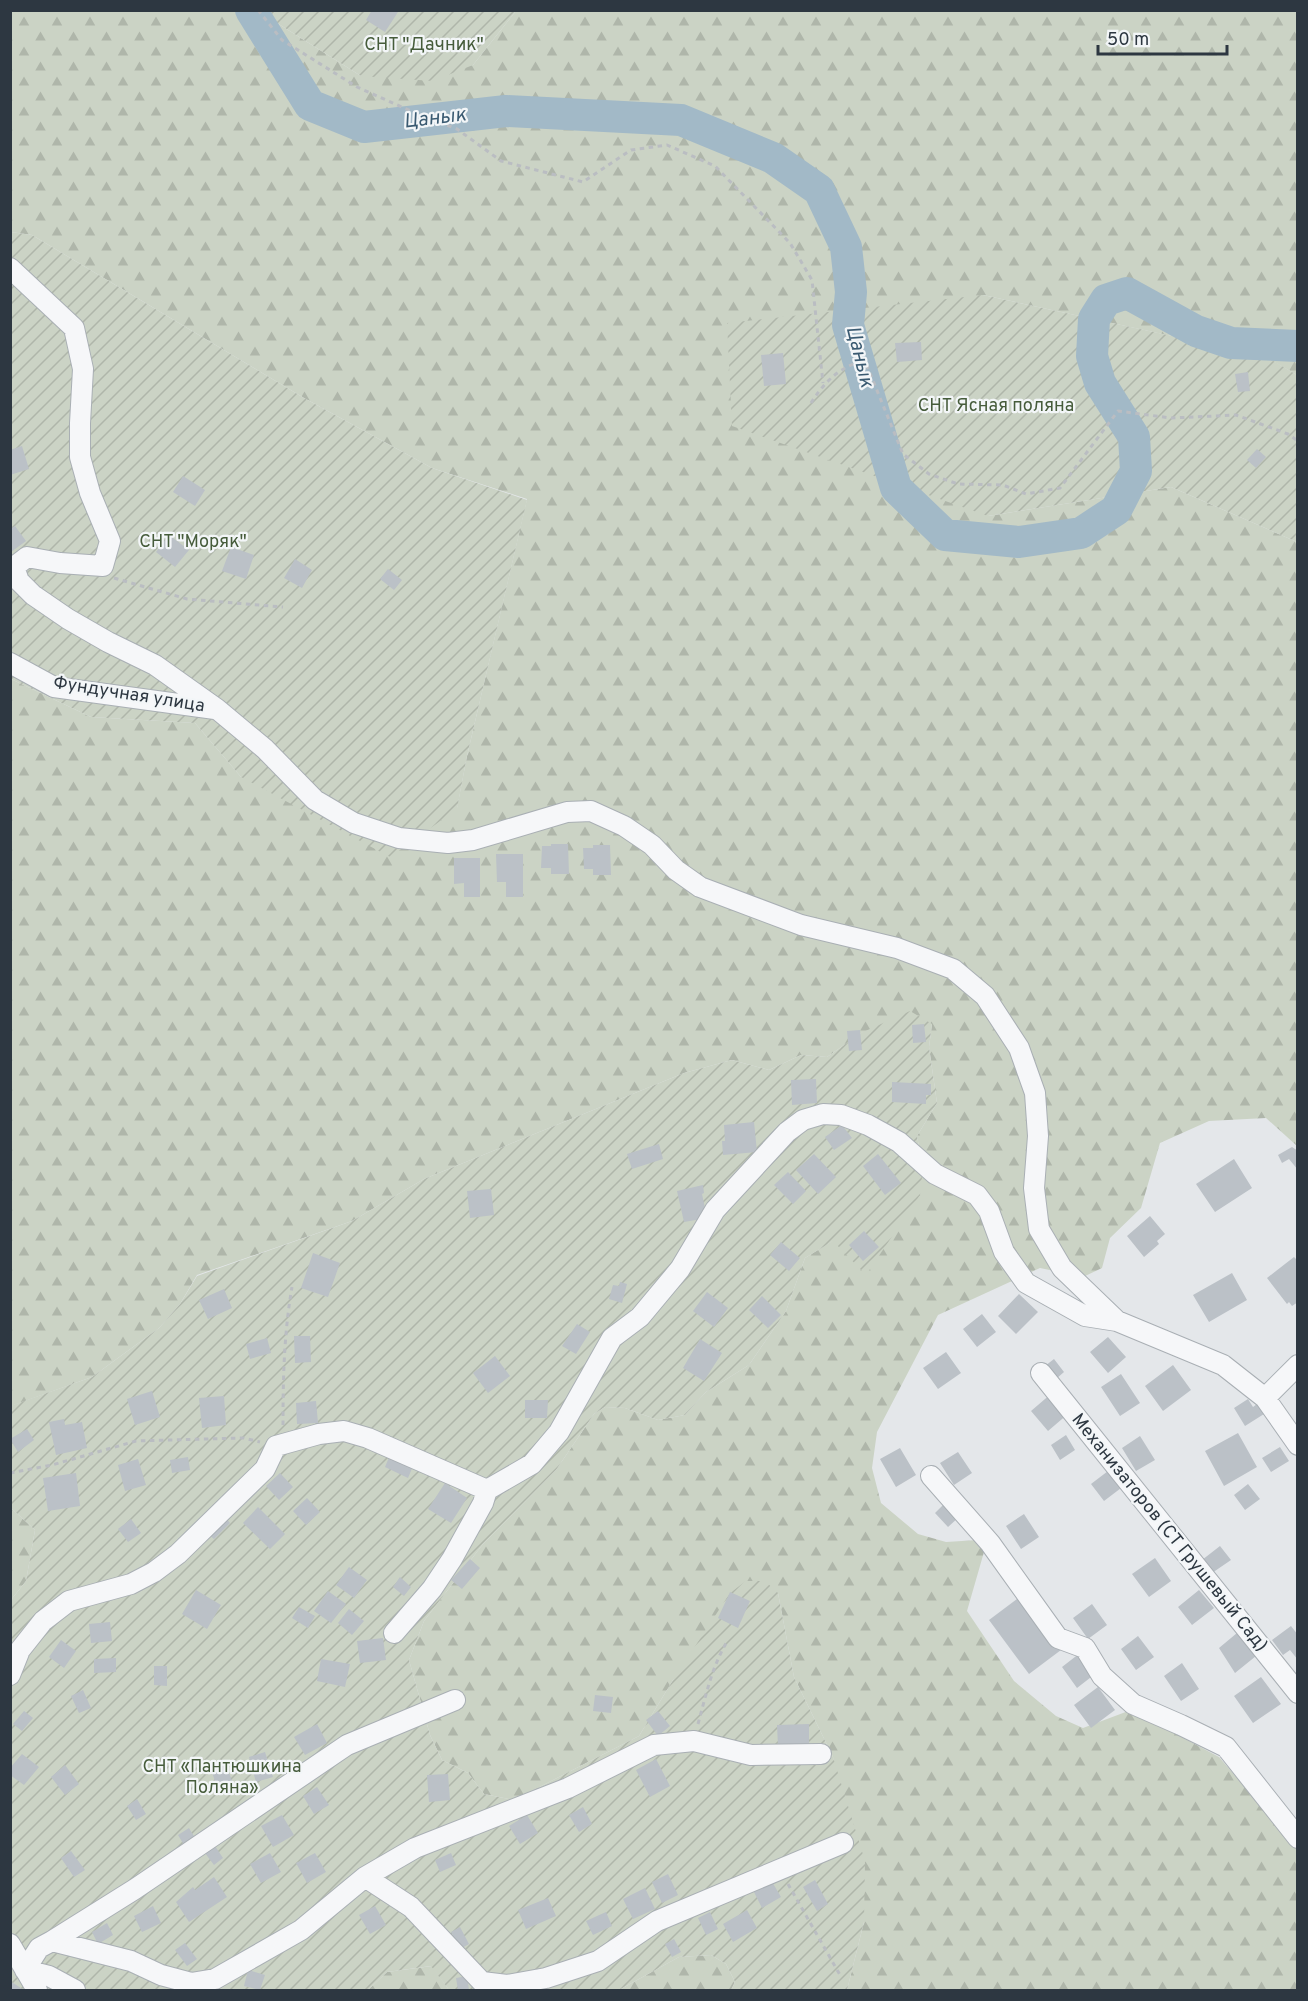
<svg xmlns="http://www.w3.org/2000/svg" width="1308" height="2001" viewBox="0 0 1308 2001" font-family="Overpass,sans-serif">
<defs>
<pattern id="forest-firs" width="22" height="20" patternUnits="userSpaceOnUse" patternTransform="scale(1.5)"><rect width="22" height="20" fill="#cbd3c5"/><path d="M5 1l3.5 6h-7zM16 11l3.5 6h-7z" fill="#afb6aa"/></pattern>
<pattern id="garden-furrows" width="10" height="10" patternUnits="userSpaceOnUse" patternTransform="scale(1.5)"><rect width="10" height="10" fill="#cbd3c5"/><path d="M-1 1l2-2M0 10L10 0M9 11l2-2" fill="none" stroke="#afb6aa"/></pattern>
</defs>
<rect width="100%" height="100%" fill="#e4e7ea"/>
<path fill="url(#forest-firs)" d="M10 11H258L361 76 473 65 516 11H1297V375L1264 356 983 295 988 516 1171 487 1297 542V1146L1266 1118 1209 1121 1160 1143 1141 1208 1110 1238 1102 1268 1083 1277 1040 1268 938 1315 877 1432 872 1468 881 1503 918 1534 946 1542 978 1540 984 1552 967 1611 1014 1681 1056 1716 1083 1728 1131 1710 1219 1757 1297 1848V1990H847L864 1922 833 1757 794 1677 778 1593 673 1680 639 1736 514 1800 484 1794 468 1773 442 1760 430 1735 409 1660 424 1621 483 1544 556 1470 594 1414 605 1407 625 1408 658 1420 685 1415 706 1392 749 1365 786 1311 805 1258 834 1240 866 1274 923 1168 917 1136 937 1103 929 1047 932 1024 861 1033 827 1057 801 1055 769 1070 732 1060 684 1073 424 1179 352 1221 197 1275 180 1304 159 1328 92 1377 11 1406V679L91 717 195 723 241 777 457 808 467 756 527 499 432 468 304 398 32 235 11 232Z
M11 1508 35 1530 26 1581 11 1600Z
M711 1955 726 1964 735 1982 731 1990H619L679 1957Z
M432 1966 449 1990H368L387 1972Z"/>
<path fill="url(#garden-furrows)" d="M258 11H516L473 65 433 81 361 76Z
M11 232 32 235 304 398 432 468 527 500 467 756 457 809 390 857 241 777 195 723 91 717 11 679Z
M983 295 1265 356 1297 375V542L1171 487 988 516 732 426 727 323Z
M910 1011 932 1024 929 1047 937 1103 917 1136 923 1168 920 1195 866 1275 833 1241 805 1258 786 1311 749 1365 706 1392 685 1415 658 1420 625 1408 605 1407 594 1414 556 1470 483 1544 424 1621 409 1660 430 1735 442 1760 468 1773 484 1794 514 1800 639 1736 673 1680 730 1593 746 1581H765L778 1593 794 1677 833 1757 865 1861 864 1922 847 1990H731L735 1982 726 1964 711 1955 679 1957 619 1990H449L431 1966 387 1972 368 1990H11V1600L26 1581 35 1530 11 1508 10 1406 92 1377 159 1328 180 1304 197 1276 352 1221 424 1179 684 1073 732 1060 769 1070 801 1055 827 1057 861 1033Z"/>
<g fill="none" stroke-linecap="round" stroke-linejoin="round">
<path stroke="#a2b9c7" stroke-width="32" d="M251 10 310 105 364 127 506 111 681 120 773 158 819 190 846 247 851 292 848 325 896 488 945 535 1019 542 1081 533 1116 510 1136 471 1134 437 1100 383 1092 356 1094 319 1106 300 1127 293 1196 331 1231 343 1298 346"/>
</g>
<path fill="#bbc1c7" d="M372 10H397L398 12 385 32 366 20Z
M921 342 922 360 897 362 895 343Z
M783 353 786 384 764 386 761 355Z
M1248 372 1250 391 1238 392 1235 374Z
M22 446 29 469 10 475V450Z
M1257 449 1266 457 1256 468 1247 460Z
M183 476 205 490 195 506 173 492Z
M15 526 26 541 11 552 10 529Z
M169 535 189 550 175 567 156 552Z
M231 547 254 555 246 579 222 571Z
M295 559 312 570 302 588 284 578Z
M388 569 402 580 394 590 380 579Z
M551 844H568L569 874H551V868H541L542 846H551Z
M593 845H610L611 875H593V869H584L583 848H593Z
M496 854H523V897H506V882H497Z
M454 858H480V897H464V883L454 884Z
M924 1024 926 1042 913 1043 912 1025Z
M860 1030 862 1050 849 1051 847 1031Z
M816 1079 817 1103 792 1105 791 1080Z
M892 1082 931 1084V1095H926V1104L892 1102Z
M754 1122 757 1152 723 1155 722 1141H725L724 1125Z
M842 1125 852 1138 834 1150 825 1137Z
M659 1144 663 1159 632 1169 627 1154Z
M1292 1147 1298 1151V1170L1289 1159 1282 1163 1278 1155Z
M814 1154 836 1177 818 1194 796 1170Z
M878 1154 901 1183 885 1195 863 1166Z
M1234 1159 1252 1188 1215 1212 1196 1184Z
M788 1172 806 1191 793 1204 774 1185Z
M703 1185 704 1193 702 1194 707 1218 684 1222 677 1191Z
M491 1189 494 1215 470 1218 467 1191Z
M1150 1216 1165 1234 1157 1241 1159 1244 1144 1257 1127 1236Z
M864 1231 879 1247 863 1261 849 1245Z
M781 1242 800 1258 789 1271 770 1255Z
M313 1253 340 1263 328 1297 301 1288Z
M1294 1257 1298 1261V1302L1292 1306 1289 1302 1287 1304 1267 1278Z
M1232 1273 1247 1300 1209 1322 1193 1295Z
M620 1282 627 1284 622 1303 609 1299 613 1285 619 1286Z
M224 1289 232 1308 208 1319 199 1300Z
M707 1292 728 1308 714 1327 693 1311Z
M1019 1294 1038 1312 1016 1334 998 1316Z
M762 1296 781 1315 768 1328 749 1310Z
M982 1314 996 1332 977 1347 963 1329Z
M577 1324 590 1332 576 1354 562 1346Z
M294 1336H310L311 1362 295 1363Z
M1108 1337 1126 1357 1108 1373 1090 1352Z
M267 1338 271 1353 250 1359 246 1344Z
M700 1339 722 1353 704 1381 683 1368Z
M946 1352 961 1373 938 1389 923 1368Z
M495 1356 510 1376 488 1393 473 1373Z
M1054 1359 1064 1372 1056 1379 1045 1366Z
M1173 1365 1191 1390 1163 1411 1145 1386Z
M1121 1374 1140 1403 1120 1416 1101 1387Z
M152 1391 160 1417 135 1425 127 1399Z
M1052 1393 1069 1413 1048 1431 1031 1411Z
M224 1396 226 1425 202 1428 199 1398Z
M1248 1399 1253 1407 1257 1404 1264 1414 1245 1426 1234 1408Z
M525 1400H548L547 1418H525Z
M316 1401 318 1423 297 1424 296 1403Z
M64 1419 65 1425 82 1422 87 1448 56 1455 49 1422Z
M27 1429 34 1440 18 1452 10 1439Z
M1238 1433 1257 1467 1224 1486 1205 1451Z
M1066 1435 1075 1450 1060 1460 1051 1445Z
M1140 1436 1155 1460 1136 1471 1122 1448Z
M1280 1447 1289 1461 1271 1472 1262 1458Z
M900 1448 916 1475 896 1487 880 1459Z
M958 1452 972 1473 954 1485 940 1463Z
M390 1455 413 1466 408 1478 385 1467Z
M188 1457 190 1470 172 1473 170 1460Z
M138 1459 146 1485 125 1491 118 1465Z
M1112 1468 1125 1485 1104 1501 1091 1484Z
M76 1473 80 1506 48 1511 43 1478Z
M280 1473 293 1487 279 1500 266 1486Z
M445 1483 467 1498 451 1523 428 1509Z
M1248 1484 1260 1499 1245 1510 1234 1495Z
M307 1498 320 1512 306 1525 293 1511Z
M946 1502 959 1517 948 1527 935 1513Z
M258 1507 285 1534 270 1549 243 1523Z
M1024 1514 1039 1537 1021 1549 1006 1526Z
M225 1517 230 1523 214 1539 208 1534Z
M131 1519 141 1533 128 1542 118 1529Z
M1220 1546 1231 1560 1212 1573 1202 1560Z
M1155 1558 1171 1581 1149 1597 1132 1574Z
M470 1559 480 1568 462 1589 451 1580Z
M349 1567 367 1580 354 1598 336 1585Z
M400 1577 411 1587 404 1596 393 1587Z
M196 1590 221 1605 207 1629 182 1614Z
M1199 1590 1214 1608 1192 1625 1178 1607Z
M328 1591 346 1604 331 1623 314 1611Z
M730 1592 750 1601 738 1628 718 1618Z
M1025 1593 1065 1647 1029 1674 989 1620Z
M1092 1604 1107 1625 1088 1639 1073 1618Z
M299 1607 315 1616 308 1628 292 1618Z
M349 1609 364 1621 352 1635 338 1623Z
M110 1622 112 1641 91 1643 89 1624Z
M1291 1626 1298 1635V1660L1290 1650 1283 1655 1272 1640Z
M1237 1633 1256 1656 1235 1673 1219 1648Z
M1138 1636 1154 1657 1136 1670 1121 1649Z
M383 1638 386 1660 360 1663 357 1641Z
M61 1640 76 1651 64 1668 49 1657Z
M1080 1653 1095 1674 1077 1688 1062 1667Z
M116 1658V1672L94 1673V1659Z
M321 1659 350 1664 345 1687 317 1681Z
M1182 1663 1199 1689 1181 1701 1164 1676Z
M154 1666H167V1686L154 1685Z
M1261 1677 1281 1704 1253 1723 1234 1696Z
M1098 1687 1115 1710 1091 1728 1074 1705Z
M83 1690 91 1708 79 1713 71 1696Z
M595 1695 613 1697 611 1713 593 1711Z
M24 1711 33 1718 22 1731 13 1724Z
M658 1711 670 1726 658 1736 646 1720Z
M317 1724 327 1743 305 1755 294 1737Z
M809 1724V1746H778L777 1725Z
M265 1752 273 1777 256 1782 249 1757Z
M22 1754 39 1767 24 1785 10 1775V1768Z
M656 1759 670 1786 650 1797 636 1770Z
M225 1762 234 1786 219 1792 210 1767Z
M65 1765 79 1784 65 1795 51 1777Z
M448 1774 450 1800 429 1802 427 1775Z
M317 1787 329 1805 314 1814 303 1796Z
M137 1799 146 1814 136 1820 127 1806Z
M583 1807 592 1824 579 1832 569 1815Z
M282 1815 294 1835 273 1847 261 1826Z
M527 1815 538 1833 520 1844 509 1826Z
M189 1828 198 1843 187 1850 178 1835Z
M215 1846 223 1858 214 1865 205 1853Z
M71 1851 85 1870 74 1877 61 1858Z
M270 1853 281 1872 261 1883 250 1864Z
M315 1853 326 1872 307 1883 296 1863Z
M451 1853 456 1865 440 1872 435 1860Z
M668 1874 678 1895 662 1903 652 1882Z
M214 1877 227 1897 189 1922 176 1902 193 1887 195 1890Z
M771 1880 781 1897 762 1908 753 1890Z
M815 1880 828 1904 817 1911 803 1887Z
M645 1888 655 1909 633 1919 623 1899Z
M548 1898 556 1916 526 1929 518 1910Z
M153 1906 161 1923 142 1932 134 1916Z
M375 1906 386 1925 370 1934 359 1915Z
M747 1910 757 1928 733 1942 723 1924Z
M606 1912 612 1926 593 1935 586 1921Z
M710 1912 718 1929 706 1935 698 1918Z
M107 1923 113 1935 98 1944 92 1932Z
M460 1927 469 1944 460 1949 451 1932Z
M674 1939 681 1952 672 1957 665 1944Z
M185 1943 197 1959 187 1966 175 1950Z
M248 1970 265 1975 260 1990 244 1986Z
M467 1976 469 1990H458L456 1978Z
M10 1981 24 1990H10Z"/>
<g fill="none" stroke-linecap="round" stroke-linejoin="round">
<defs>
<path id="minor" d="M10 268 74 328 83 369 80 423V457L90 493 110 541 103 566 60 563 27 557 14 567 19 581 33 595 68 619 108 642 155 665 217 709 265 749 315 800 354 823 399 838 448 843 473 840 567 812 591 811 624 826 652 845 676 870 700 887 801 925 897 948 953 969 985 996 1019 1048 1035 1093 1038 1136 1034 1188 1039 1229 1062 1268 1117 1321
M10 663 54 687 215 709
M1041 1373 1298 1693
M1265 1398 1298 1365
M931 1476 990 1543 1058 1638 1085 1648 1102 1676 1133 1704 1181 1725 1226 1747 1298 1838
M394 1633 432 1589 452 1559 483 1503 487 1490
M10 1675 20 1650 43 1621 69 1601 131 1584 154 1572 178 1554 265 1469 276 1446 319 1434 344 1431 368 1438 487 1490 532 1464 559 1432 612 1338 640 1317 680 1269 715 1210 787 1132 803 1120 823 1114 841 1115 868 1125 899 1142 935 1174 977 1195 989 1211 1004 1252 1026 1283 1085 1316 1117 1321 1223 1365 1265 1398 1298 1445
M365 1877 411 1907 482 1982 507 1985 546 1978 598 1961 657 1921 843 1843
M52 1941 135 1889 347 1745 455 1700
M10 1944 37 1990
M25 1970 39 1948 52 1941 131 1961 161 1975 191 1983 215 1979 301 1930 365 1877 415 1848 568 1788 654 1745 694 1741 751 1755 821 1754
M25 1970 49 1976 75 1990"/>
</defs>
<use href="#minor" stroke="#a9afb4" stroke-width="22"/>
<path stroke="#babdc2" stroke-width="3" stroke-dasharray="4.5 4.5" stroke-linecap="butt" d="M258 10 282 40 357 87 413 112 457 129 501 161 583 182 631 150 667 145 715 166 790 243 812 280 823 383
M811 403C823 384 837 369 859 362L867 366 903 454 929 474 958 484 1003 485 1026 494 1060 488 1118 411 1171 418 1236 415 1288 434 1298 441
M114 578 187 599 283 607
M283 1425C283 1378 284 1333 292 1287
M10 1473 52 1465 136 1441 244 1438 260 1442
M698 1724C706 1695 712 1666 728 1640
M788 1884 840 1975"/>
<use href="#minor" stroke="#f6f7f9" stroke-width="20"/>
</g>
<g text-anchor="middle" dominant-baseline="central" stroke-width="4.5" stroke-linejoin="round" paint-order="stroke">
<g font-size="18" fill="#465c3b" stroke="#f3f6f8">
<text x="424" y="45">СНТ "Дачник"</text>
<text x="996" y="406">СНТ Ясная поляна</text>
<text x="193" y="542">СНТ "Моряк"</text>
<text x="222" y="1767">СНТ «Пантюшкина<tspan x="222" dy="21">Поляна»</tspan></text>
</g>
<g font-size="18" fill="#2d3741" stroke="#f3f6f8">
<text transform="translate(129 695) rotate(9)">Фундучная улица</text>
<text transform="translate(1169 1533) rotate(51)">Механизаторов (СТ Грушевый Сад)</text>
</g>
<g font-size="20" font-style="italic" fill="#3a5a71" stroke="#f3f6f8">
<text transform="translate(435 119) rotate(-7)">Цанык</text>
<text transform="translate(859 357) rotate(76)">Цанык</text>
</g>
</g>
<rect width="1308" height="2001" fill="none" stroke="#2d3741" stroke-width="24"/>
<path d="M1098 45v9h129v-9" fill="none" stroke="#2d3741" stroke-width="3"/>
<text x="1107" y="45" font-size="18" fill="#2d3741" stroke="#f3f6f8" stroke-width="4.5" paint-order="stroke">50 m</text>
</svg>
